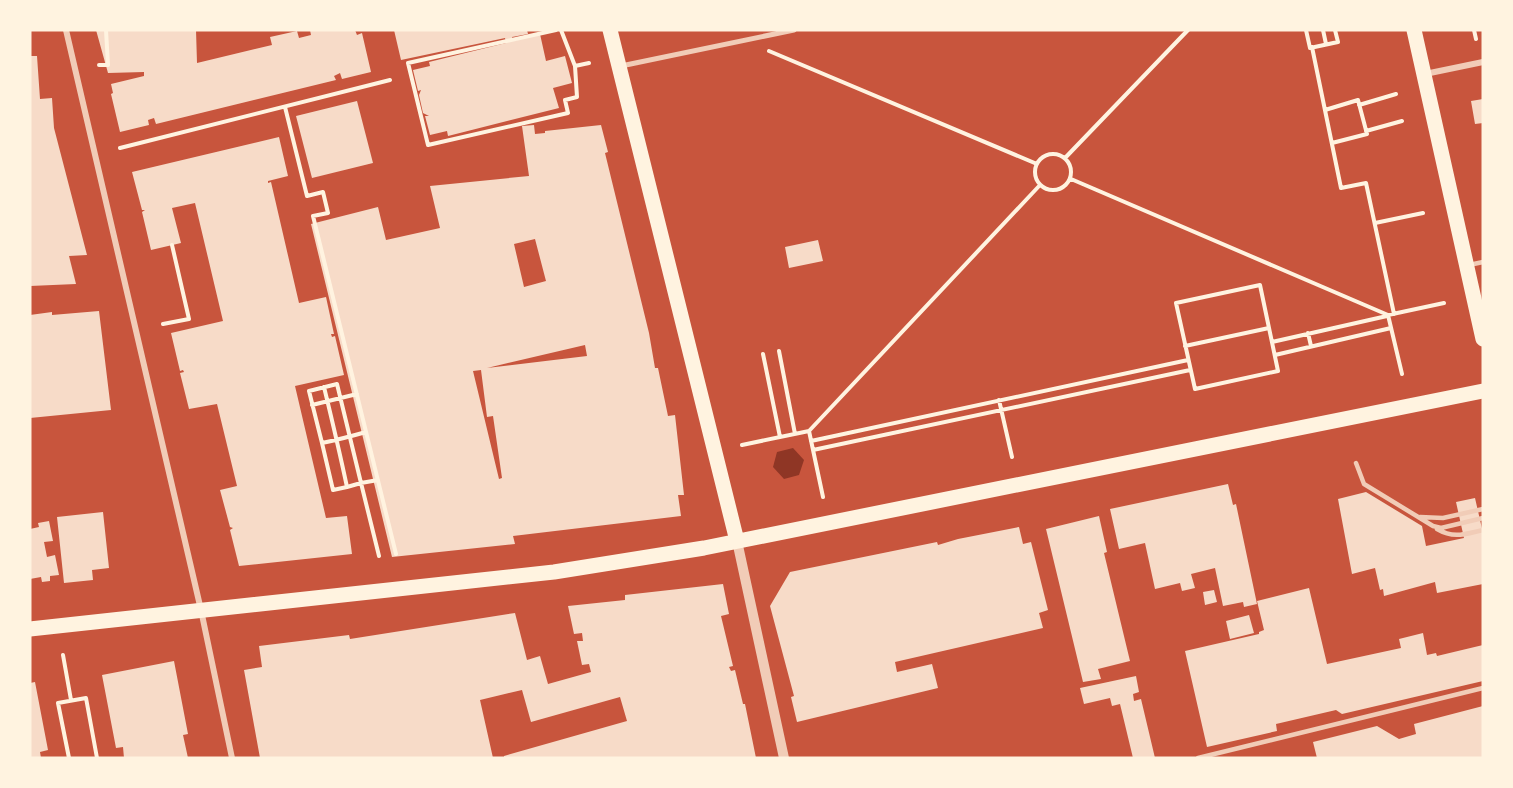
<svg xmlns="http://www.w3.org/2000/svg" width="1513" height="788" viewBox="0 0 1513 788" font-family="'IBM Plex Sans',sans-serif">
<rect width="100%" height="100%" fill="#c8553d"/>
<path fill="#8f3625" d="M793 448 804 460 799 475 784 479 773 467 777 452Z"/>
<path fill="#f7dbc8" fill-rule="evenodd" d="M96 30H196L197 63 272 45 270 37 297 31 299 38 311 35 310 30H355L357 35 362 33 371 72 342 79 340 73 334 76 336 80 156 124 154 118 148 120 149 125 120 132 111 94 113 93 111 84 144 76V72L108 73Z
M394 30H527L528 34 512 37 513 41 540 34 546 61 565 56 572 83 553 88 559 108 448 136 447 131 430 135 425 116H429L423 113 419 95 421 90 418 91 413 70 430 66 429 62 506 43 505 38 401 60Z
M30 56H37L40 99 52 98 54 128 87 255 69 256 76 284 30 286Z
M1483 99V123L1475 124 1471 101Z
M357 101 373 163 312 178 296 116Z
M534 125 535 134 545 133V131L601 125 608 152 605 153 649 333 655 368H658L668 416 675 415 684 495H678L681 516 513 536 515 544 392 557 311 224 378 207 386 240 440 228 430 186 529 176 522 126ZM535 239 546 281 524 287 514 244ZM585 345 587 356 487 368ZM481 370 487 417 493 416 502 478 499 479 473 371Z
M279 137 288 176 268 181V183L271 182 299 303 326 297 334 334H331L332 337 335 336 344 375 295 386 326 518 347 516 352 554 239 566 230 530 233 528 230 527 220 490 237 486 217 404 189 409 180 373 184 372 183 370 180 371 171 333 223 321 195 203 172 208 181 243 151 250 142 212 145 210H142L132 172Z
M818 240 823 261 789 268 785 247Z
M99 311 111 410 30 418V315L52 312V315Z
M1228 484 1233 505 1236 504 1257 604 1244 607 1243 602 1223 606 1215 568 1191 574 1195 588 1182 591 1180 583 1155 589 1145 543 1119 549 1110 509Z
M1366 492 1422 526 1426 546 1464 538 1456 502 1475 498 1483 533V584L1437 593 1435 582 1384 596 1383 589 1380 590 1375 568 1352 574 1338 499Z
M103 512 109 568 92 570 93 580 64 583 57 517Z
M1099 516 1107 552 1104 553 1130 661 1098 669 1101 679 1083 682 1046 529Z
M49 521 53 541 44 542 47 557 55 555 59 575 50 576V581L42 582 41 577 30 579V529L39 527 38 523Z
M1019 527 1023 544 1031 542 1048 610 1039 613 1043 628 895 662 897 672 932 664 938 688 797 722 791 697 794 696 770 606 790 572 937 542 938 545 958 539Z
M723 584 729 614 721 616 733 666 729 667 731 671 735 670 743 704H745L756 758H504V756L627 721 620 697 531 722 522 690 480 700 493 758H260L244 670 262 667 259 646 349 635 350 639 515 613 527 660 540 656 548 684 591 672 589 664 582 665 577 641H583L582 633 574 634 568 606 625 600V595Z
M1309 588 1327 664 1401 648 1399 639 1423 633 1427 655 1436 653 1437 656 1483 645V681L1342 714 1336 710 1276 724 1277 731 1207 747 1185 651 1259 634V632L1264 630 1257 601Z
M1214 590 1217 602 1205 605 1203 592Z
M1249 615 1254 633 1230 639 1226 621Z
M174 661 188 734 183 735 188 758H124L123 747 116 748 102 675Z
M1136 676 1139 692 1133 694 1134 701 1141 699 1155 758H1133L1120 704 1112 706 1110 698 1084 704 1080 688Z
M35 682 48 750 40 752 41 758H30V683Z
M1483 706V758H1317L1313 742 1377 726 1399 739 1416 734 1414 724Z"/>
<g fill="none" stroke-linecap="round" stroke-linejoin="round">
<path stroke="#fff3e0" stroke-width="4" d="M556 30 408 63 428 145 568 113 565 100 577 97 575 66 561 30
M1306 30 1310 48 1338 42 1335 30
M1323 30 1326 44
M1474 30 1476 39
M1312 47 1341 188 1366 183 1394 314
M769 51 1037 164
M99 65H108L106 30
M575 66 589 63
M1359 105 1396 94
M285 107 307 196 323 192 328 213 313 216 396 554
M1325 110 1358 100 1367 134 1332 143
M1366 131 1402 121
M120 148 390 80
M1035 172a18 18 0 1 1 36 0a18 18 0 1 1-36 0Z
M1065 158 1188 30
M1071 179 1388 315
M1375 223 1423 213
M1260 285 1278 371 1195 389 1176 303Z
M163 324 189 319 172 245
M1308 333 1311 346
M1272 342 1387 316
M1185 346 1269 328
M779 351 795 434
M763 354 780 437
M1275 355 1391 328
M1402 374 1388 315 1444 303
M324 387C332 420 340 454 347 487L361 483 337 384 309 391 322 443C337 440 352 436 366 432
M999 400 1012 457
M312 405 357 394
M809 431 1040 185
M811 441 1188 360
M322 443 333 490 347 487
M742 445 809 431 823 497
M813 450 1190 370
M378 480 361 483 379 556
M63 655 71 700
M69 758 58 703 86 698 97 758"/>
<path stroke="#f1ccb7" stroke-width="4.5" d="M1469 265 1483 262
M1356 463 1364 484 1433 526 1441 528 1483 518
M1420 517 1443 518 1483 509
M1437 529C1454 539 1465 534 1483 530
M1198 758 1483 688"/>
<path stroke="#f1ccb7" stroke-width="5" d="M621 66 794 30"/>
<path stroke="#f1ccb7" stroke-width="6" d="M66 30 201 610 232 758
M1425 74 1483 62"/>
<path stroke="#f1ccb7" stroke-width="10" d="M737 541 784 758"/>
<path stroke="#fff3e0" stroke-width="15" d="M610 30 737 541
M1414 30 1483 339
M30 629 554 572 704 548 1483 391"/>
</g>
<rect width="1513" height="788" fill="none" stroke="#fff3e0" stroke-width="63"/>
</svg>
